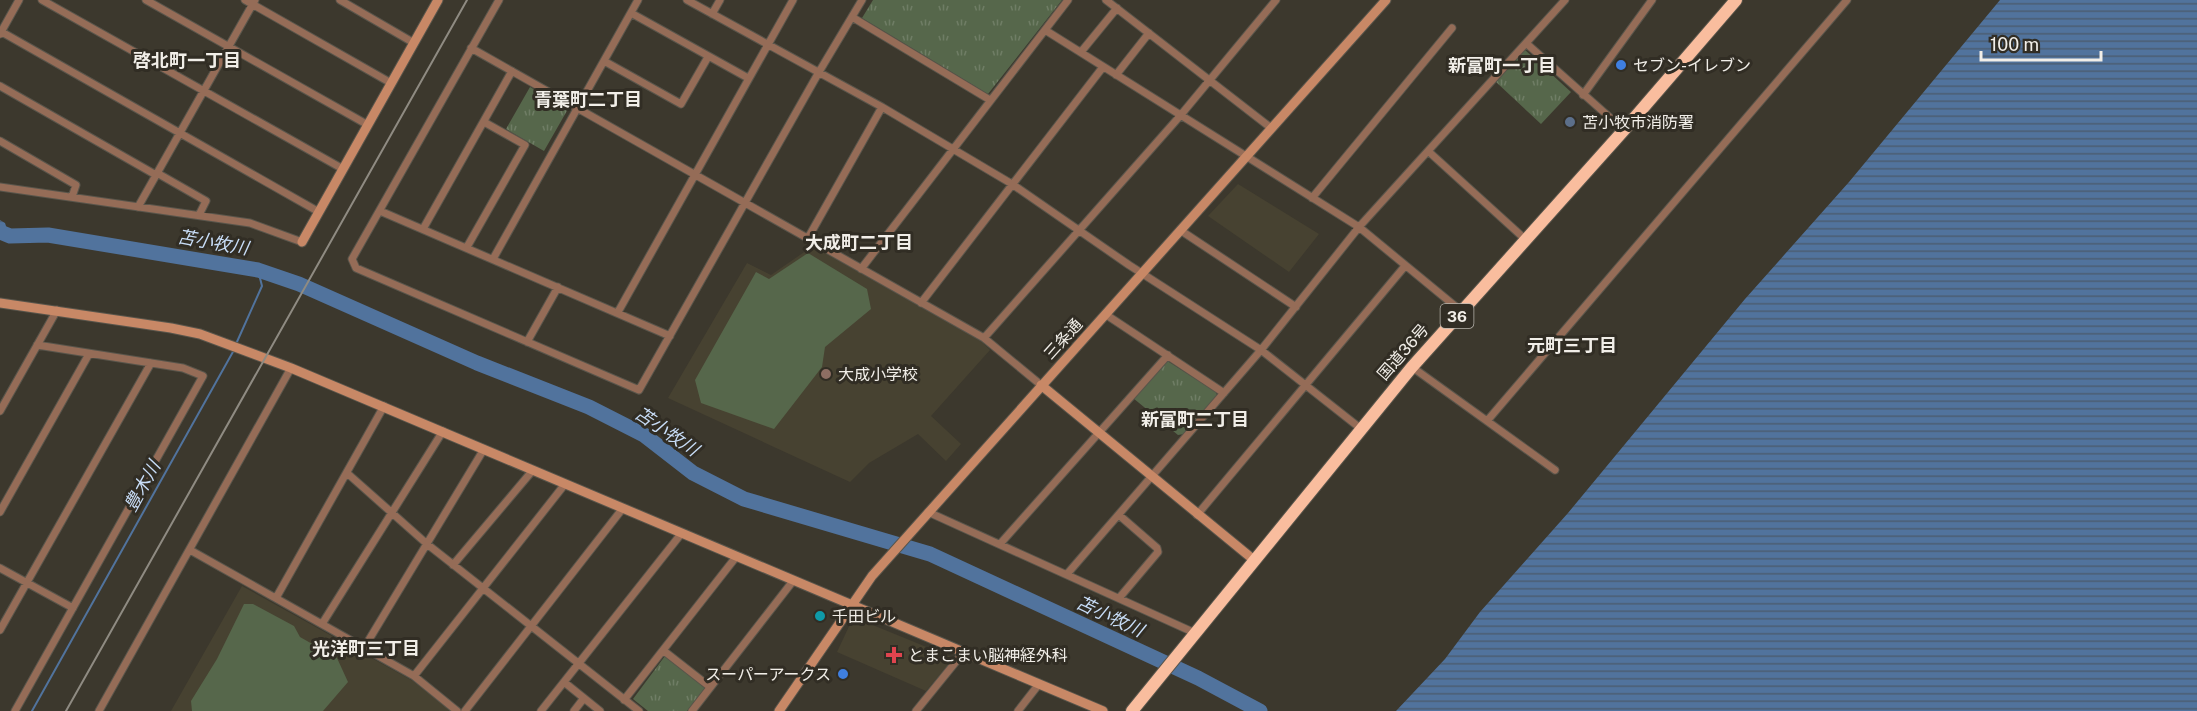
<svg xmlns="http://www.w3.org/2000/svg" width="2197" height="711" viewBox="0 0 2197 711" font-family="'Public Sans','Noto Sans JP',sans-serif">
<defs>
<pattern id="park-tufts" width="24" height="20" patternUnits="userSpaceOnUse" patternTransform="scale(1.5)"><rect width="24" height="20" fill="#56674b"/><path d="M3 7l-1-3M5 7V3M7 7l1-3M15 17l-1-3M17 17v-4M19 17l1-3" fill="none" stroke="#6f7d65"/></pattern>
<pattern id="water-rules" width="6" height="5" patternUnits="userSpaceOnUse" patternTransform="scale(1.5)"><rect width="6" height="5" fill="#51739d"/><path d="M0 2.5h6" fill="none" stroke="#4c5d72"/></pattern>
</defs>
<rect width="100%" height="100%" fill="#3c382d"/>
<path fill="#474231" d="M1238 184 1319 234 1289 272 1208 216Z
M813 246 982 342 990 350 931 416 961 444 946 461 918 434 869 463 850 482 668 398 747 263 771 275Z
M242 586 413 681 451 711H171Z
M858 619 951 657 952 660 926 691 837 652 852 620Z"/>
<path fill="url(#park-tufts)" d="M873 0H1062L988 94 862 18Z
M1525 50 1571 92 1541 124 1496 82Z
M530 87 568 109 544 151 506 129Z
M1165 362H1169L1216 392 1217 396 1184 434 1178 435 1133 398Z
M665 656 705 688 687 711H648L633 699Z"/>
<path fill="#56674b" d="M808 253 867 289 871 309 825 347 822 367 774 429 701 403 695 380 756 272 769 279Z
M244 604H253L294 626 300 637 337 658 348 682 323 711H192L191 701 217 659Z"/>
<path fill="url(#water-rules)" d="M2000 0H2197V711H1396L1445 659 1480 612 1568 513 1745 299 1849 182Z
M0 220 5 223 8 232 34 228 50 231 47 236 23 238 12 243 0 237Z"/>
<g fill="none" stroke-linecap="round" stroke-linejoin="round">
<path stroke="#51739d" stroke-width="2" d="M236 344 262 286 258 270
M32 711 234 350"/>
<path stroke="#51739d" stroke-width="15" d="M0 232 10 236 48 235 258 270 299 284 477 363 589 407 644 435 693 473 744 499 930 554 1198 678 1260 711"/>
<defs>
<path id="street" d="M42 0 343 169
M146 0 368 125
M245 0 391 83
M340 0 414 43
M499 0 352 259 356 268 639 390 819 72 862 0
M687 0 882 107 1012 184 1129 265 1261 350 1360 428
M1106 0 1271 128
M631 13 748 78
M712 14 720 0
M852 17 990 100
M1045 30 1359 227 1461 311
M0 31 319 212
M0 34 19 0
M1526 43 1624 130
M471 48 984 338 1041 385
M1081 52 1117 8
M604 61 681 104 708 57
M1116 75 1149 33
M0 86 156 175
M1583 95 1652 0
M0 141 76 185 72 197
M1428 151 1526 240
M157 173 206 201 199 215
M0 187 250 223 302 242
M1312 198 1452 28
M138 207 255 0
M380 211 670 336
M423 229 512 71
M1180 230 1296 307
M808 238 882 107
M467 247 525 145 484 122
M493 259 638 0
M861 269 1068 0
M921 303 1103 67
M618 312 793 0
M1105 314 1224 393
M984 338 1180 116 1276 0
M527 342 558 287
M1412 367 1555 470
M0 411 57 310
M1487 421 1847 0
M347 473 427 544 639 711
M0 512 89 354
M928 512 1195 633
M1119 515 1157 548 1158 552 1120 597
M1197 515 1405 266
M1000 544 1168 355
M190 550 414 676 457 711
M453 565 533 470
M0 568 73 608
M1068 573 1261 350 1359 227 1565 0
M276 598 384 406
M322 624 443 431
M0 630 151 363
M364 648 484 449
M664 651 710 687
M414 676 565 484
M564 682 600 711
M624 700 736 557
M15 711 203 376 183 368 37 345
M99 711 291 368
M465 711 623 508
M541 711 681 534
M574 711 584 698
M692 711 793 581
M916 711 963 653
M1018 711 1039 684"/>
<path id="secondary" d="M302 242 438 0
M0 303 171 328 200 334 291 368 1103 711
M1041 385 1254 560
M779 711 872 576 1386 0"/>
<path id="highway" d="M1132 711 1412 367 1624 130 1736 0"/>
</defs>
<use href="#street" stroke="#59554b" stroke-width="9"/>
<use href="#secondary" stroke="#59554b" stroke-width="11"/>
<use href="#highway" stroke="#59554b" stroke-width="14"/>
<use href="#street" stroke="#956c57" stroke-width="7"/>
<use href="#secondary" stroke="#c88866" stroke-width="9"/>
<use href="#highway" stroke="#f9bd9e" stroke-width="12"/>
<path stroke="#8f8b82" stroke-width="2" d="M66 711 467 0"/>
</g>
<g fill="#3f7fe0" stroke="#312d24" stroke-width="2">
<circle cx="1621" cy="65" r="6"/>
<circle cx="843" cy="674" r="6"/>
</g>
<circle fill="#5c6f8a" stroke="#312d24" stroke-width="2" cx="1570" cy="122" r="6"/>
<circle fill="#8d6e63" stroke="#312d24" stroke-width="2" cx="826" cy="374" r="6"/>
<circle fill="#0f9aa8" stroke="#312d24" stroke-width="2" cx="820" cy="616" r="6"/>
<path fill="#e0444e" stroke="#312d24" stroke-width="2" d="M891 646h6v6h6v6h-6v6h-6v-6h-6v-6h6z"/>
<g text-anchor="middle" dominant-baseline="central" stroke-width="6" stroke-linejoin="round" paint-order="stroke">
<rect fill="#312d24" stroke="#b7b4ad" stroke-width="1.5" x="1440.5" y="304" width="33" height="24" rx="4.5"/>
<g font-size="15" font-weight="bold" fill="#f1eee8">
<text x="1457" y="316">36</text>
</g>
<g font-size="16" fill="#f1eee8" stroke="#312d24" text-anchor="start">
<text x="1633" y="65">セブン-イレブン</text>
<text x="1582" y="122">苫小牧市消防署</text>
<text x="838" y="374">大成小学校</text>
<text x="832" y="616">千田ビル</text>
<text x="908" y="655">とまこまい脳神経外科</text>
<text x="831" y="674" text-anchor="end">スーパーアークス</text>
</g>
<g font-size="16" fill="#f1eee8" stroke="#312d24">
<text transform="translate(1063 339) rotate(-48)">三条通</text>
<text transform="translate(1403 352) rotate(-49)">国道36号</text>
</g>
<g font-size="18" font-weight="bold" fill="#f1eee8" stroke="#312d24">
<text x="187" y="60">啓北町一丁目</text>
<text x="1502" y="65">新富町一丁目</text>
<text x="588" y="99">青葉町二丁目</text>
<text x="859" y="242">大成町二丁目</text>
<text x="1572" y="345">元町三丁目</text>
<text x="1195" y="419">新富町二丁目</text>
<text x="366" y="648">光洋町三丁目</text>
</g>
<g font-size="18" font-style="italic" fill="#c8ddf7" stroke="#312d24">
<text transform="translate(213 242) rotate(10)">苫小牧川</text>
<text transform="translate(667 431) rotate(34)">苫小牧川</text>
<text transform="translate(142 486) rotate(-61)">豊木川</text>
<text transform="translate(1110 616) rotate(25)">苫小牧川</text>
</g>
</g>
<path d="M1981 51v9h120v-9" fill="none" stroke="#f1eee8" stroke-width="3"/>
<text x="1990" y="51" font-size="18" fill="#f1eee8" stroke="#312d24" stroke-width="4.5" paint-order="stroke">100 m</text>
</svg>
